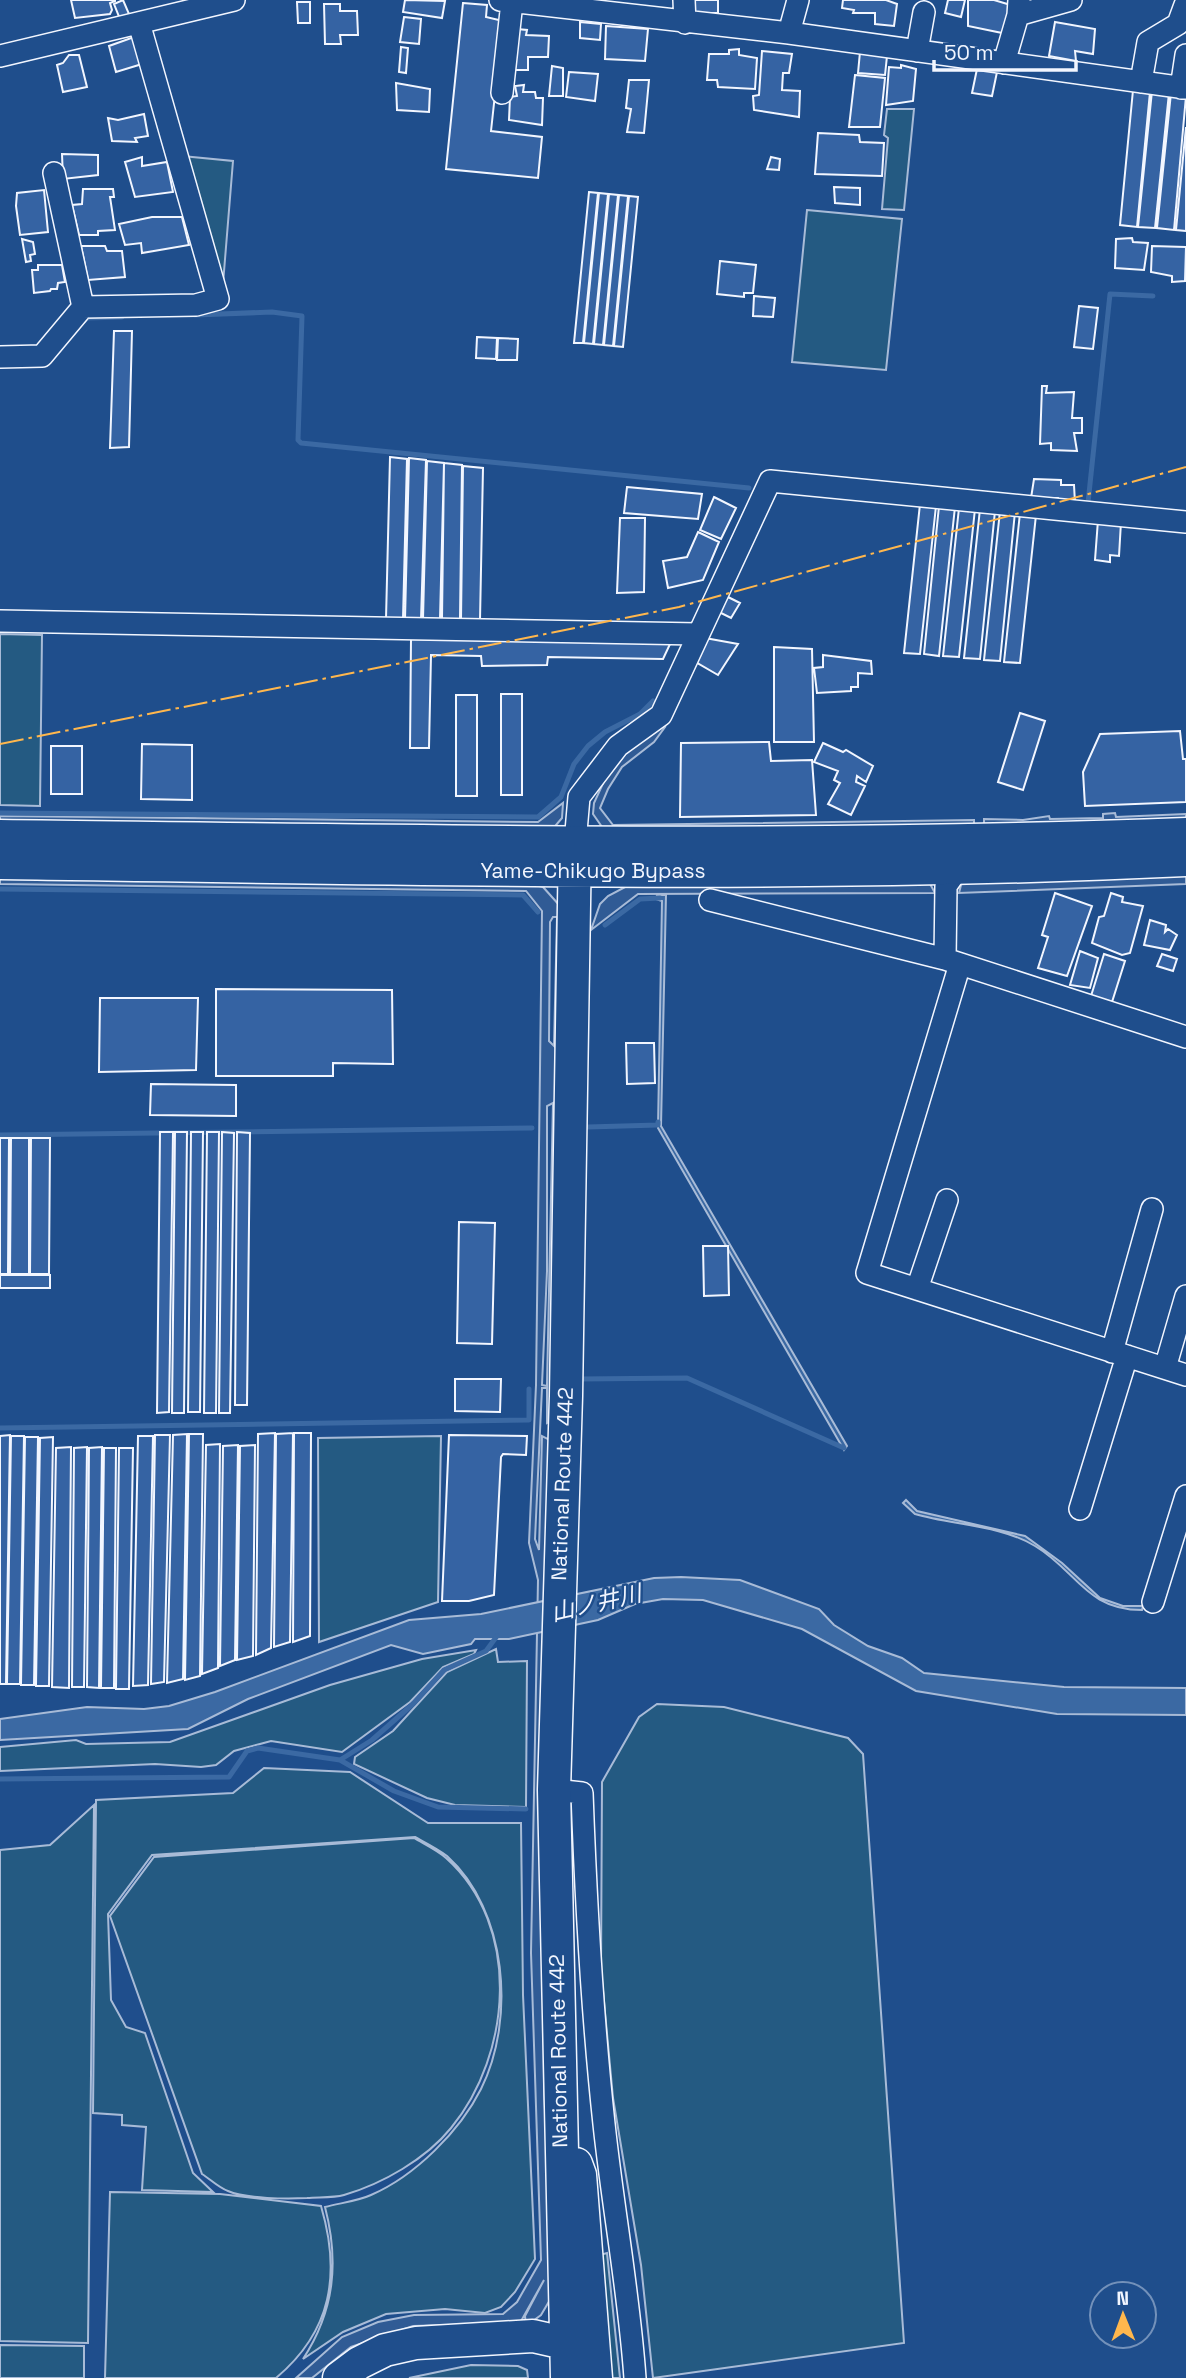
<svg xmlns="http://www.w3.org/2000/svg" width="1186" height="2378" viewBox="0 0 1186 2378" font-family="'Space Grotesk','Noto Sans JP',sans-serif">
<rect width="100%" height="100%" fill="#1f4e8c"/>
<path fill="#245a82" stroke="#a8bbd7" stroke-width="2" d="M887 109H914L904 210 882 209 888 138 884 135Z
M182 156 233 161 222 296Z
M807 210 902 219 886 370 792 362Z
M0 634 42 635 40 806 0 805Z
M441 1436 438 1602 319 1642 318 1438Z
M496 1649 498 1662 527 1661 526 1807 455 1805 427 1798 354 1764 355 1757 393 1731 447 1672Z
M476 1650 474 1654 443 1667 410 1702 342 1752 271 1741 234 1751 216 1765 201 1767 155 1764 0 1771V1747L76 1740 86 1744 170 1742 330 1685 422 1659Z
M657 1704 724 1707 848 1738 863 1754 904 2343 653 2378 641 2265 613 2098 601 1969 602 1782 639 1717Z
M264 1768 350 1772 428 1823H521L523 1995 535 2259 515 2292 501 2307 485 2313 445 2309 386 2314 343 2332 303 2359C335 2310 339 2261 325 2207 340 2203 358 2201 371 2195 415 2176 460 2131 481 2089 516 2019 507 1910 447 1856 438 1849 426 1843 415 1837L152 1855 108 1914 111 2000 126 2027 145 2033 193 2173 213 2192 142 2190 146 2127 122 2125V2115L93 2113 96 1800 233 1793Z
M94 1805 88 2343 0 2341V1850L50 1845Z
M414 1838C424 1844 437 1850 446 1858 522 1926 512 2054 451 2128 426 2159 382 2184 344 2195 333 2198 319 2197 307 2198 288 2199 246 2199 228 2191 219 2188 210 2179 202 2174L110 1916 154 1857Z
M110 2192 220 2194 321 2206C341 2274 332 2331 276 2378H105Z
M607 2253 620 2378H604L596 2256Z
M0 2345 84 2346V2378H0Z
M471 2365 518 2366 527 2370 528 2378H409Z"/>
<path fill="#305b95" stroke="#a8bbd7" stroke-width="2" fill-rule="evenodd" d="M662 726 665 727 654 742 622 767 608 789 600 808 613 825 974 820V830L607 834 593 814 594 803 605 779 626 753Z
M563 803 562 818 551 831 0 827V816L538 822Z
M1115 813 1116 817 1186 814V826L985 828 984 823V819L1023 820 1049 816 1050 819 1103 818V814Z
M0 872 528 883 543 887 560 906 552 1420 547 1423V1388H542L535 1539 539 1550 542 1436 552 1441 543 1870 544 2089 554 2293 541 2315 526 2326 525 2316 544 2280 520 2323 413 2326 351 2347 312 2378H296L342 2337 378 2322 414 2315 503 2314 517 2302 541 2260 531 1953 538 1580 529 1543 536 1385 542 911 526 891 0 884ZM553 917H557L554 1046 549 1041 550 922ZM553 1103 547 1385V1386L542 1385 547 1271V1106Z
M1186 872V884L959 893 961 885 966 881Z
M929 882 935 893 638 894 591 930 600 904 608 896 627 886Z"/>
<path fill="#3b69a3" stroke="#a8bbd7" stroke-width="2" d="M657 895H666L661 1126 847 1446 844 1450 658 1128 662 901 656 899Z
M906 1500 917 1511 1025 1536 1062 1563 1100 1598 1123 1606H1143L1142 1610C1086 1610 1077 1571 1035 1546 1001 1525 952 1525 915 1514L903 1503Z
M681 1577 740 1580 819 1609 834 1625 868 1646 902 1658 924 1673 1064 1687 1186 1688V1715L1057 1714 916 1691 802 1629 703 1600 663 1599 635 1604 598 1620 509 1639H475L471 1644 423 1654 391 1645 248 1699 188 1729 0 1740V1719L87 1707 144 1709 169 1706 215 1692 409 1620 481 1614 654 1578Z"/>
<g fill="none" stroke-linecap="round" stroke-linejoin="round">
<path stroke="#3b69a3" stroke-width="5" d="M195 315 272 312 302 316 298 440 301 443 749 488
M84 321 87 318 122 317
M1091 504 1088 503 1110 294 1153 296
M0 813 538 817 561 797 574 764 588 746 605 732 640 714 653 701
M0 889 523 895 538 912
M605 925 640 899 660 898
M588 1127 658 1125V1122
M0 1135 532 1128
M579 1379 687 1378 844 1448
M0 1428 529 1420V1389
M340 1760 372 1740 414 1703 444 1670 486 1651 497 1636
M0 1779 229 1777 247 1751 258 1748 340 1760 394 1791 438 1807 526 1809"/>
</g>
<path fill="#3563a3" stroke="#f2f6ff" stroke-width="2" d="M71 0H115V1L110 3 112 10 110 14 75 18Z
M123 0 129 14 120 19 114 4Z
M405 0 445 1 442 18 403 12Z
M694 0H718V13H694Z
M843 0H886L897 4 894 26 875 24V13H853L854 10 842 8Z
M948 0H965L961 17 945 13Z
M968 0H994L1014 6 1007 34 968 26Z
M297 2H310V23H298Z
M463 3 487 5 486 17 503 21 491 131 542 137 538 178 446 169Z
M324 4H340V11H357L358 35H340L341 44H325Z
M404 17 421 19 419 44 400 42Z
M580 22 601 24 600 40 580 38Z
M1055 22 1095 29 1093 54 1075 51 1076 61 1049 56Z
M606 26 648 29 645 61 605 59Z
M517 29 527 30 526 35 549 36 548 57H528V70H512Z
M134 37 142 64 116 72 109 46Z
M401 47 408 48 406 73 399 72Z
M739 49V55L757 58 755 89 718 87 717 80H707L709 54H729V50Z
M762 51 792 54 789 73H783L782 90 800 91 799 117 754 110 753 96 759 95Z
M860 52 887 56 885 75 858 73Z
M69 55H79L87 87 63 92 57 65 63 63Z
M901 65 916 69 913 101 886 105 889 67 901 68Z
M552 66 563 68V96H549Z
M977 69 997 72 992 96 972 93Z
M569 72 598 74 595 101 566 97Z
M855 75 885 78 880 127H849Z
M629 80H649L644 133 627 132 631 109 626 108Z
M396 83 430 89 429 112 397 110Z
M524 85 523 92H535L536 98H543L542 125 509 120 510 97 517 96 515 86Z
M1133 90 1150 92 1137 227 1120 225Z
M1152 91 1169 93 1155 228 1138 227Z
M1171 93 1186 96 1174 230 1157 228Z
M144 114 148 136 135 138 137 142 112 141 108 118 118 120Z
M1186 127V231L1176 230Z
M818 133 859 135 860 142 884 143 882 176 815 174Z
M62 154 98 155V175L63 179Z
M142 157V166L167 162 173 192 135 197 125 162Z
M771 157 780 159 779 170 767 169Z
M834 187 860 188V205L835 203Z
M83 189H113L114 197H110L115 230 98 231V235H79L72 205 82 204Z
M44 190 48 232 20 235 16 206 17 193Z
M589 192 598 193 583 343H574Z
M599 193 608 194 593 344 584 343Z
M609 194 618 195 603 345 594 344Z
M619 195 628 196 613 346 604 345Z
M629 196 638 197 623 347 614 346Z
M152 217H182L189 245 142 253 141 243 125 245 119 224Z
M1132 238 1133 242 1148 243 1144 270 1115 268 1116 239Z
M22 239 33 242 35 254 30 255 31 261 26 262Z
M81 246H105L107 251H122L125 277 88 280Z
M1152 246 1186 247 1185 281 1172 282V276L1151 272Z
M720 261 756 265 753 293H744V297L717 294Z
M38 265H62L65 282 58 283 57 289H51L50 291 34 293 32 270H38Z
M754 296 775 298 773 317 753 316Z
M1079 306 1098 308 1093 349 1074 347Z
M114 331H132L129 447 110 448Z
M477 337 497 338 496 359 476 358Z
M498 338 518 339 517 360H497Z
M1042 386H1047L1046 393 1074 392 1072 418H1082V433H1074L1077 451 1051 450V443L1040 444Z
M390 457 407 459 403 619H386Z
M409 458 426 460 421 620H405Z
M427 461 444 463 440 619H423Z
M444 463 462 465 460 619H442Z
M463 466 483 468 480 620H461Z
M1034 479 1061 480V485H1074L1075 503 1060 502 1058 498H1031Z
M627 487 702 494 698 519 624 513Z
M714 497 736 508 721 539 700 530Z
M920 504 936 506 920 654 904 653Z
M939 506 955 507 939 656 924 654Z
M959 508 975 509 959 657 943 656Z
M980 509 995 511 980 659 964 658Z
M1000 511 1015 512 1000 661 984 660Z
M1020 513 1036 515 1020 663 1004 662Z
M620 518H645L644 592 617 593Z
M1098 520 1121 522 1119 556 1110 555V562L1095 560Z
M698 532 719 542 703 580 668 588 663 561 687 557Z
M728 597 740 603 731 618 719 612Z
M705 638 738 644 718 675 694 661Z
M411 639 671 642 663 659 548 657 547 665 482 666 481 656 431 655 429 748H410Z
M774 647 812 649 814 742H774Z
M823 655 871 661 872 674 858 673V687H851V691L817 693 814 668 823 667Z
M501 694H522V795H501Z
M456 695H477V796H456Z
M1020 713 1045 721 1023 790 998 782Z
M1180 731 1183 759H1186V802L1085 806 1083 772 1100 734Z
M769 742 771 761 812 760 816 815 680 817 681 743Z
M823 743 843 752 846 750 873 766 866 782 857 776 856 782 865 786 851 815 828 804 840 783 834 780 838 771 814 762Z
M142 744 192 745V800L141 799Z
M51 746H82V794H51Z
M1055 893 1092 906 1067 976 1038 968 1048 937 1042 935Z
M1111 893 1123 897 1122 902 1143 906 1130 953 1122 955 1092 943 1099 917 1104 916Z
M1150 920 1166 925 1165 932 1168 929 1177 935 1170 950 1144 945Z
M1080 951 1098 958 1090 988 1070 985Z
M1104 954 1125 961 1112 1002 1091 996Z
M1162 954 1177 959 1173 971 1157 966Z
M216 989 392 990 393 1064 333 1063V1076H216Z
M100 998H198L196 1070 99 1072Z
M626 1043H654L655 1083 627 1084Z
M151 1084 236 1085V1116L150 1115Z
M160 1132H173L169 1412 157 1413Z
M175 1132H187L184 1413H172Z
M191 1132H203L200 1412H188Z
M207 1132H219L216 1413H204Z
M222 1132 234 1133 230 1413H219Z
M237 1132 250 1133 247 1405H235Z
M0 1138H9L8 1274H0Z
M11 1138H29V1274H10Z
M31 1138H50L49 1274H30Z
M459 1222 495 1223 492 1344 457 1343Z
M703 1246H728L729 1295 704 1296Z
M0 1275H50V1288H0Z
M455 1379H501L500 1412 455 1411Z
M275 1433 271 1648 256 1655 258 1434Z
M293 1433 290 1642 274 1647 276 1434Z
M294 1433H311L310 1636 293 1642Z
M187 1434 183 1679 167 1683 173 1435Z
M189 1434H203L200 1676 185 1680Z
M10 1435 6 1684H0V1436Z
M155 1435H170L164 1682 151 1684Z
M449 1435 527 1436 526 1455 503 1454 501 1457 494 1595 469 1601H442Z
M11 1436H24L20 1684H7Z
M138 1436H153L148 1685 133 1686Z
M25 1437H38L34 1685H21Z
M53 1437 49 1686H36L40 1438Z
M220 1444 218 1668 202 1674 206 1445Z
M238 1445 235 1660 220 1666 223 1446Z
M255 1445 253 1656 237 1660 240 1446Z
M71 1447 69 1688 52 1687 56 1448Z
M87 1447 84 1687H72L74 1448Z
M102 1447 99 1688 87 1687 89 1448Z
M104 1448H116L114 1688H101Z
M119 1448H133L129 1689H116Z"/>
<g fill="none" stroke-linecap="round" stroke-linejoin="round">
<defs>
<path id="minor" d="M500 0 789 33 1186 88
M684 0 685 23
M1018 15 1071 0
M789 33 798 0
M917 51 924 12
M0 56 234 0
M1004 63 1018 15 1019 0
M1141 82 1148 42 1178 24 1185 5
M1181 88 1186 55
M502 93 512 2
M54 173 83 307
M0 357 42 356 83 307 196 305 218 299 139 23
M0 621 698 634
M575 843 579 797 618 746 661 715 770 481 1186 522
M710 900 945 959 1186 1037
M945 959 946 886 958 869 959 861
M960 964 867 1273 1186 1375
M917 1289 947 1200
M1112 1352 1152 1209
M1165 1368 1186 1296
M1080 1509 1127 1356
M1153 1602 1186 1496
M554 1790 582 1793C586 1904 592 2013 604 2124 613 2209 629 2292 635 2378"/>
<path id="highway" d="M0 836C396 841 791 849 1186 834
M0 863C395 868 791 879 1186 860
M576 2164 580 2175 596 2378
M339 2378 359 2363 385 2350 416 2343 533 2336 564 2343
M567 2378 554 1790 566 1396 575 843"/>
</defs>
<use href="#minor" stroke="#f2f6ff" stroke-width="24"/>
<use href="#highway" stroke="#f2f6ff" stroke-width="35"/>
<use href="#minor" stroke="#1f4e8c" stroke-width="21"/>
<use href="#highway" stroke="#1f4e8c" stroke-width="32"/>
<path stroke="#ffb74d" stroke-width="2" stroke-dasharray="24 5 3.5 5" stroke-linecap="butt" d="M0 744 679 607 1186 467"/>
</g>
<g text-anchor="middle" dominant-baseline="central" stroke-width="5" stroke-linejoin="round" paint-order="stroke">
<g font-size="21" fill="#f2f6ff" stroke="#1f4e8c">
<text x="593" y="870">Yame-Chikugo Bypass</text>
<text transform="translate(562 1484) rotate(-88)">National Route 442</text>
<text transform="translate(558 2051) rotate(-91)">National Route 442</text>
</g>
<g font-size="23" font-style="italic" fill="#f2f6ff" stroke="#1f4e8c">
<text transform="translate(596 1603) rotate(-13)">山ノ井川</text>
</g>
</g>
<g transform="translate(1123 2315) rotate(359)"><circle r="33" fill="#1f4e8c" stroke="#7391ba" stroke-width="2"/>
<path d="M0-5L12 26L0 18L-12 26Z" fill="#ffb74d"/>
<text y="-10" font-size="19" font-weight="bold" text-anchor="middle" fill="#f2f6ff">N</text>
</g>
<path d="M934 60v10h142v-10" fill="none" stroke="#f2f6ff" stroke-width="3.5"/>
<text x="944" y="60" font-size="21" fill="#f2f6ff" stroke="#1f4e8c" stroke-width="5" paint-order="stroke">50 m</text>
</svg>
